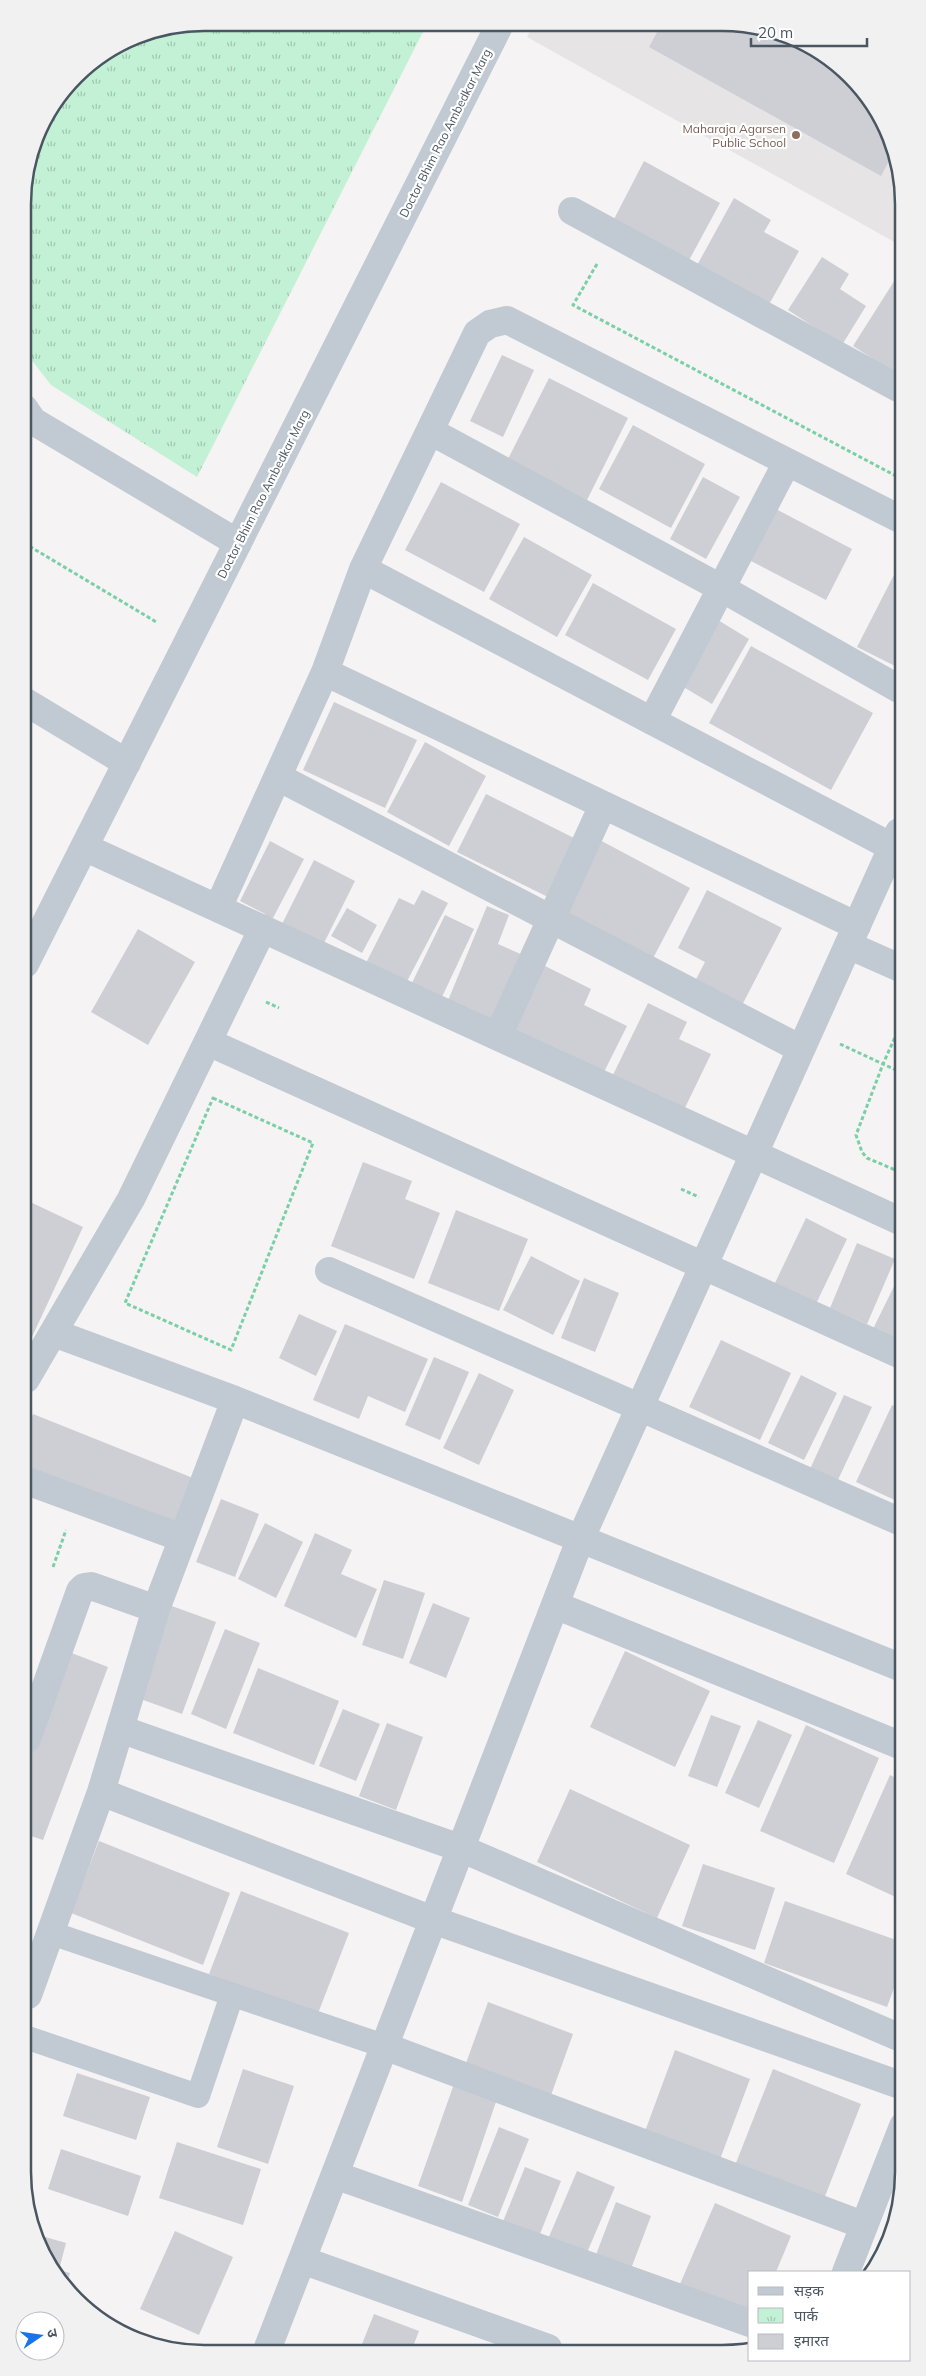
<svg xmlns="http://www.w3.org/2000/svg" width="926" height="2376" viewBox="0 0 926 2376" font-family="Mulish,'Noto Sans Devanagari',sans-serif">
<defs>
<pattern id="park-tufts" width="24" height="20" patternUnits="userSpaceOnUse" patternTransform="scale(1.25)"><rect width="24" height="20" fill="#c3f1d5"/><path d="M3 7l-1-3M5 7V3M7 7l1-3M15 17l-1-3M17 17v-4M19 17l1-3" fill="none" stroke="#a0c6b0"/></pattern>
</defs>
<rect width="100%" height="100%" fill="#f5f3f3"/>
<path fill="#e6e4e5" d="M534 25 757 26 802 41 842 68 879 113 897 157 898 244 527 37Z"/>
<path fill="url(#park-tufts)" d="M204 23 427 24 197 477 51 385 23 349V192L41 124 84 68 135 36Z"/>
<path fill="#cdcfd5" d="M661 25 755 26 851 79 879 113 895 150 881 176 649 47Z
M644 161 720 203 687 264 612 223Z
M734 198 771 220 764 232 799 251 767 308 695 269Z
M822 257 849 274 840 289 866 306 842 345 788 310Z
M898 275V375L853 346Z
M502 355 534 370 503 437 470 421Z
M549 378 628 418 587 500 508 459Z
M633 425 705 464 671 528 599 489Z
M703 477 740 497 706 559 670 539Z
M441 482 520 524 484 592 405 550Z
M772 507 852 549 826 600 745 558Z
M524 537 592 575 557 637 489 599Z
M899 565V668L857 647Z
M593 583 676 629 648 680 565 635Z
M713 617 749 639 712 704 675 682Z
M751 646 873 713 831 790 709 723Z
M334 702 417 740 385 808 303 770Z
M425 742 486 776 449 846 387 812Z
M486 794 580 841 552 899 457 852Z
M594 837 690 888 650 964 555 913Z
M270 841 304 859 273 918 240 901Z
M314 860 355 881 322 947 281 926Z
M422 890 448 903 404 987 364 967 399 898 414 905Z
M707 890 782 928 739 1011 692 987 705 962 678 948Z
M487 906 509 915 498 944 523 955 495 1023 447 1003Z
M347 908 377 925 362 953 331 936Z
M445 915 474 929 441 999 411 985Z
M138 929 195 962 148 1045 91 1012Z
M541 964 591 989 584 1005 627 1026 601 1078 508 1033Z
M648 1003 687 1022 679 1039 711 1054 682 1114 611 1079Z
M363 1162 412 1181 405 1199 440 1213 414 1279 331 1246Z
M26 1200 83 1227 26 1350Z
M456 1210 528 1239 499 1311 428 1283Z
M806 1218 847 1239 815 1306 774 1285Z
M857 1243 895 1259 867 1324 830 1308Z
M531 1256 580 1281 553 1335 503 1310Z
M901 1272V1343L873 1329Z
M584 1278 619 1293 595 1352 561 1338Z
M299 1314 337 1331 316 1376 279 1358Z
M345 1324 428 1359 405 1412 368 1396 359 1419 313 1400Z
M721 1340 791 1373 760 1440 689 1407Z
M434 1357 469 1372 440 1440 405 1425Z
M479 1373 514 1390 479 1465 443 1448Z
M801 1375 837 1393 804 1460 768 1443Z
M844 1395 872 1407 837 1482 810 1469Z
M892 1405 901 1409V1503L856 1482Z
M33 1414 198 1480 178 1529 27 1469 26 1432Z
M221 1499 259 1514 235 1577 196 1562Z
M265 1523 303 1542 276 1598 238 1579Z
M315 1533 352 1550 341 1574 377 1589 356 1638 284 1606Z
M384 1580 425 1593 403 1659 362 1645Z
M433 1603 470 1618 446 1678 409 1663Z
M169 1605 216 1622 182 1714 135 1697Z
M225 1629 260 1643 226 1729 191 1714Z
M625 1651 710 1691 675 1767 590 1727Z
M69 1652 108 1667 43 1840 28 1835 27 1763Z
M258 1668 339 1701 314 1765 233 1733Z
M343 1709 380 1724 356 1781 319 1766Z
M711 1715 741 1726 717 1787 688 1776Z
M758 1720 792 1735 759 1808 725 1793Z
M387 1723 423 1737 396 1810 359 1796Z
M806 1725 879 1758 834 1863 760 1831Z
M890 1775 902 1781V1900L846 1874Z
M570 1789 690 1845 657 1918 537 1862Z
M99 1841 230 1893 203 1965 71 1913Z
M703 1864 775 1888 755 1950 682 1926Z
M241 1891 349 1933 317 2016 209 1974Z
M785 1901 902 1942 903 1964 887 2007 764 1963Z
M488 2002 573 2034 550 2098 465 2066Z
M675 2050 750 2079 719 2162 644 2134Z
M243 2069 294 2086 268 2164 217 2147Z
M773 2069 861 2104 822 2204 734 2168Z
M77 2073 150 2097 136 2140 63 2116Z
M455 2081 498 2096 462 2202 418 2186Z
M499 2127 529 2139 498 2217 468 2205Z
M177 2142 261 2169 243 2225 159 2198Z
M61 2149 141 2176 128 2216 48 2189Z
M525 2167 561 2181 538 2239 502 2224Z
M577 2171 615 2187 586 2255 548 2239Z
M616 2202 651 2216 629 2274 594 2260Z
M715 2203 791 2236 776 2272H750V2315L680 2284Z
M175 2231 233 2257 199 2335 140 2309Z
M35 2234 66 2243 59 2270 70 2273 66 2288 47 2263Z
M374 2314 419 2331 412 2349H360Z"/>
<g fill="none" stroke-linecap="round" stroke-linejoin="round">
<path stroke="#7ad0a6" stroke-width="3" stroke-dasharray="4 2.5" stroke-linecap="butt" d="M597 264 573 305 898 477
M24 543 158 623
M266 1002 279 1008
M900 1026 883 1064 856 1135 862 1152 867 1158 900 1172
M840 1044 900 1072
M213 1098 313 1143 231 1350 125 1303Z
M681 1189 699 1197
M53 1567 66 1530"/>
<path stroke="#c1cad2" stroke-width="24" d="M51 1933 384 2046
M28 2038 198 2096 232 1995"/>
<path stroke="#c1cad2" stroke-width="28" d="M572 211 898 388
M24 408 33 421 238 543
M430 431 721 588 899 689
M363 569 892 847
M325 672 857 926
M24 701 127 763
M652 721 787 462
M278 777 801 1049
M84 847 900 1221
M218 908 325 672 363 569 477 333 490 324 507 320 898 518
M848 945 900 968
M25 964 500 24
M498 1036 603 805
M208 1042 901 1355
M329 1271 901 1522
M54 1333 235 1400 902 1668
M26 1379 131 1199 263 928
M27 1481 182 1538
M555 1605 902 1746
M120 1729 460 1848 903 2039
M27 1739 80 1591 84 1587 91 1586 156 1609
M101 1792 433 1920 903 2086
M28 1995 101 1792 156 1609 235 1400
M384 2046 863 2225
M335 2175 750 2323
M302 2260 548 2348
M846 2272 903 2126
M267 2350 580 1540 899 832"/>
</g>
<circle fill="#8d6e63" stroke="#fff" stroke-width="2" cx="796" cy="135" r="5"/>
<g text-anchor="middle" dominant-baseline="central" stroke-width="4.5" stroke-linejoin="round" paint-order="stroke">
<g font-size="12" fill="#785e54" stroke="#fff" text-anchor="end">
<text x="786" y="128">Maharaja Agarsen<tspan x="786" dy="14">Public School</tspan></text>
</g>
<g font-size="12" fill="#4a5661" stroke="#fff">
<text transform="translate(445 133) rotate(-63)">Doctor Bhim Rao Ambedkar Marg</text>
<text transform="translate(263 494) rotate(-63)">Doctor Bhim Rao Ambedkar Marg</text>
</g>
</g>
<path d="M0 0H926V2376H0ZM204 31H722A173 173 0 0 1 895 204V2172A173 173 0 0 1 722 2345H204A173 173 0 0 1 31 2172V204A173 173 0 0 1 204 31Z" fill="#f1f1f2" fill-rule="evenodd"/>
<path fill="none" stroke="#4a5661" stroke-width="2.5" d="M204 31H722A173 173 0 0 1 895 204V2172A173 173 0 0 1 722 2345H204A173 173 0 0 1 31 2172V204A173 173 0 0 1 204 31Z"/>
<rect x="748" y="2271" width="162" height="90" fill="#ffffff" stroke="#b7bbc0"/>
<rect x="758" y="2287" width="25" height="8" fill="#c1cad2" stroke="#b7bbc0"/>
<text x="794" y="2296" font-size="15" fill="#4a5661">सड़क</text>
<rect x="758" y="2308" width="25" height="15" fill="url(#park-tufts)" stroke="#b7bbc0"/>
<text x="794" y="2321" font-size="15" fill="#4a5661">पार्क</text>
<rect x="758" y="2334" width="25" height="15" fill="#cdcfd5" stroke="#b7bbc0"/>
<text x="794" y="2346" font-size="15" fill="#4a5661">इमारत</text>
<g transform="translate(40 2336) rotate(77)"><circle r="24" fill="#ffffff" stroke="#b7bbc0"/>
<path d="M0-4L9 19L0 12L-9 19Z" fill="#1a73e8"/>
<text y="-8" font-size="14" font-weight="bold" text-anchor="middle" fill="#4a5661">उ</text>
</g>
<path d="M751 38v8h116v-8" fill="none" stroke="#4a5661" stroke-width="2.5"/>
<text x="758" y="38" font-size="15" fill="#4a5661" stroke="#ffffff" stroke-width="4" paint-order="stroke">20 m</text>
</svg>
